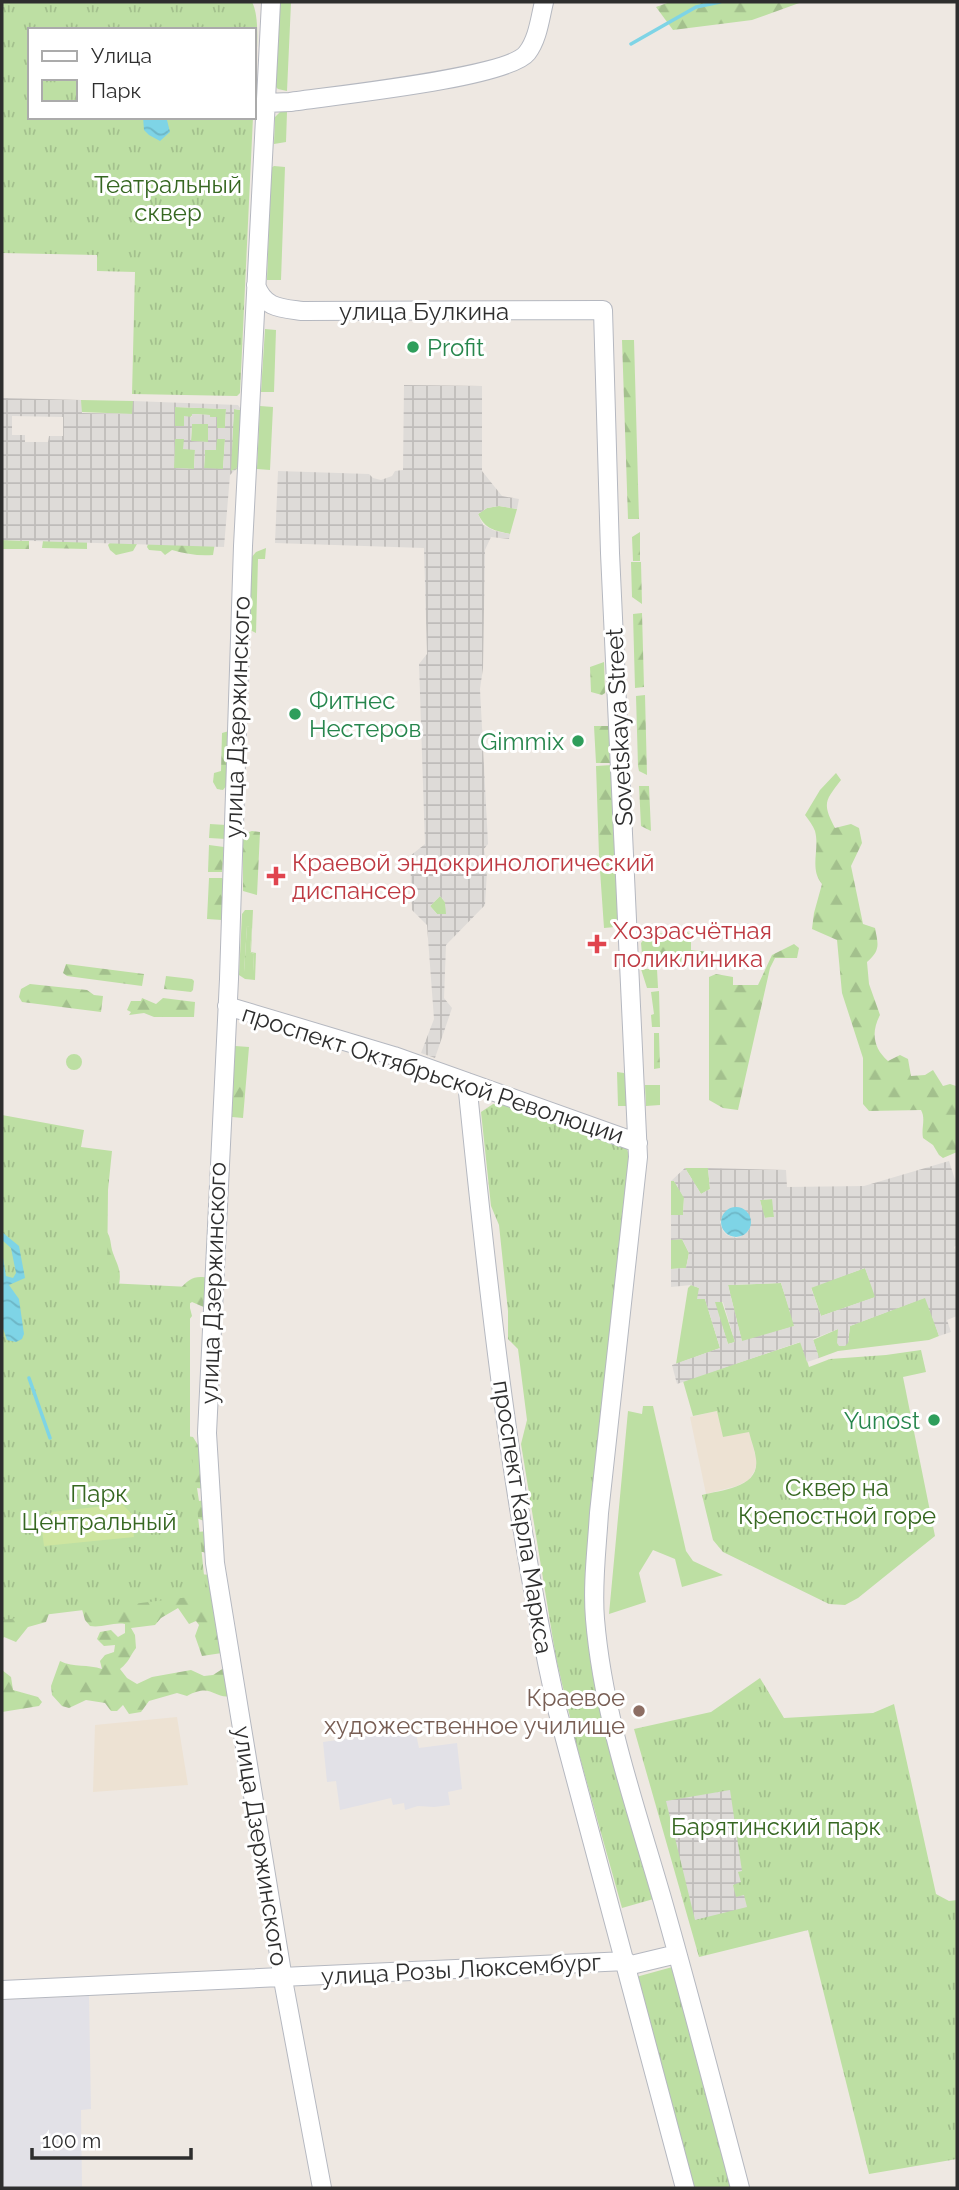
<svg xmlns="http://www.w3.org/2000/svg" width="959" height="2190" viewBox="0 0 959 2190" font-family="Raleway,sans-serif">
<defs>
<pattern id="forest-firs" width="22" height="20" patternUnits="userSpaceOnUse" patternTransform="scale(1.75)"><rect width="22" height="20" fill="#bddfa3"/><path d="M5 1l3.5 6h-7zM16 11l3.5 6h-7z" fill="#a3c08d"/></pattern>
<pattern id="park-tufts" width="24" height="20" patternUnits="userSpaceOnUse" patternTransform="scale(1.75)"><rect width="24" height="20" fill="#bddfa3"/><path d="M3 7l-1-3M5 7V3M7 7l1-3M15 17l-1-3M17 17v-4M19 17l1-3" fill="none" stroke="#a3c08d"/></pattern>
<pattern id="plaza-grid" width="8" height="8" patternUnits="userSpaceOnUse" patternTransform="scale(1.75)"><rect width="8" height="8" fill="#dedbd8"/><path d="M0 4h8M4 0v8" fill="none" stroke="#bfbcba"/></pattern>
<pattern id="water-waves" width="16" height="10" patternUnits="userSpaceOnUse" patternTransform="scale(1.75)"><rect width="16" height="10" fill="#7ed4e6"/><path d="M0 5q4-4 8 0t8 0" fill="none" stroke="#6db6c6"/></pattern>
</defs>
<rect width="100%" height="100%" fill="#eee8e2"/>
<path fill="#e2e1e7" d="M415 1729 419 1748 457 1743 462 1789 448 1792 450 1805 434 1807 418 1806 405 1810 404 1803 393 1805 391 1798 340 1810 336 1781 327 1782 323 1742Z
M89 1996 91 2109 81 2110 82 2188H2V2000Z"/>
<path fill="#ede2d3" d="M717 1411 749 1432 757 1462 755 1470 749 1480 737 1486 706 1494 690 1417Z
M177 1717 188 1785 93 1792 95 1725Z"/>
<path fill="#bddfa3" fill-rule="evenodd" d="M277 2 291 3 287 91 278 89 275 86Z
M280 112H287L286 142 274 144 275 117Z
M274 166 285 167 281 280H267L271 168Z
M265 329 276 330 274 392H261Z
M81 400 133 401V414L81 412Z
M260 406 273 407 270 470 257 469Z
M175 407 226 409 225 428H217L209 415 193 414 184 426H175Z
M234 409 241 410 238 467 236 470 230 471Z
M192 424H209L208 442 191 441Z
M175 438 184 439 195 449 194 469 174 468Z
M217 439H225L223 469H204L205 450Z
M499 506 517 509 510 534C494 530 486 530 478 514L487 508Z
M266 548 265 559H258L256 633 248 629 251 558 256 552Z
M210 824 226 825V839L209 838Z
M622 855 626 926 604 928 599 856Z
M440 896 445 902 447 914H437L430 906Z
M245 910H253L251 952 256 953 255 980 245 979 239 975 242 914ZM247 926 252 928 250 952 254 954 253 972H244Z
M641 969H657L658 988H647Z
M659 991 660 1027H652L651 1015 654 1014 651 992Z
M235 1046 249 1047 243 1118 232 1117Z
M66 1062a8 8 0 1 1 16 0a8 8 0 1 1-16 0Z
M617 1072 624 1073 627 1077 629 1106H618Z
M645 1085H660V1105L646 1106Z
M685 1168H708L710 1189 701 1194Z
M671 1181H674L684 1197 683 1216 671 1215Z
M773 1199 774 1217 764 1218 760 1200Z
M682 1239 689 1253 686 1268 671 1269V1240Z
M865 1268 876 1297 821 1316 811 1287Z
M781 1283 795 1326 742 1342 728 1285Z
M691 1285 699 1288 700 1292 698 1295 705 1299 720 1348 676 1364 688 1288Z
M926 1297 939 1336 929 1340 838 1351 819 1358 813 1340 838 1329 848 1343 850 1326Z
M714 1302H722L735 1342 728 1344Z
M643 1406H653L686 1551 693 1561 723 1575 682 1587 675 1559 653 1550 639 1573 646 1602 609 1614 628 1411 642 1414Z"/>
<path fill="url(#forest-firs)" d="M670 2H802L752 20 673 30 656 7Z
M622 340H634L639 519H628Z
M640 532V561H633L632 537Z
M113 539 137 544 133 551 116 555 110 550 108 545Z
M2 540 29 541V549H2Z
M43 541 87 542V549L42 548Z
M215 543 213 555C198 556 186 554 172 550L165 555 161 551 149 550 147 547 148 544Z
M631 562H641L642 604 632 597Z
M642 613 644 687 635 688 633 614Z
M604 662 605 693 602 695 591 692 590 667Z
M645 695 647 775 639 771 638 766 636 696Z
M594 726H611L612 763H596Z
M229 731 227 785 223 790 217 789 213 782 214 773 221 771 222 733Z
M612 765 616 855 599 856 596 766Z
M836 773 841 780C825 801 822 803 835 828L851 824 859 828 862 843 851 866 863 924 875 928C878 944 881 950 867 962L869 984 880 1015C871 1032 873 1048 888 1061L900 1055 908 1059 911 1076 925 1075 933 1070 943 1086 950 1084 956 1086 957 1152 943 1158 939 1155 933 1145 923 1138C921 1128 926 1119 921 1110L869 1111 863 1104V1058L842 993 837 940 812 929 814 913 822 884C809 869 820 849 815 831 813 826 809 820 805 815L820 790Z
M639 786H649L651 831 641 826Z
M252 831 260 832 257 895 243 891V837L246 833Z
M209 845 224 847 222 872H208Z
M209 878H222L224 880 222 920 207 919Z
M247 926 252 927 250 952 254 954 253 973 250 974 244 972Z
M688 932 691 935V950C701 952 716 949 708 964L695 966H643L641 943 648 934Z
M794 944 799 948 797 958H775L770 968 738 1110 723 1108 709 1100V977L716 974 733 977V985H758L772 955Z
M66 964 144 974 142 986 67 976 63 973Z
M166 976 192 979 194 981 193 990 191 992 164 989Z
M30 984 87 990 94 995 103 996 101 1012 22 1002 19 997 21 989Z
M142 998 156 1004 163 998 195 1002 194 1017H154L144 1013 129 1015 131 1012 127 1010 131 1001H141Z
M654 1033H659L660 1068 654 1069Z
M234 1086H240L244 1089 241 1114H235L232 1111Z
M104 1229C111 1235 110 1241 112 1250 117 1266 123 1270 118 1289L179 1290C189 1279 194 1275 209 1278L213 1311 192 1302 189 1304 192 1316 189 1320 187 1436 193 1437 201 1450 205 1489 197 1488 199 1501 206 1500 207 1522 196 1518 198 1532 207 1531 212 1558 203 1552H198L199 1574 211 1575 222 1653 202 1656 195 1636 199 1625 196 1621 189 1624 178 1608 161 1618 155 1625 131 1628 135 1635 136 1648C129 1657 130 1661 120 1669L127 1678 137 1684 152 1677 191 1670 204 1676 213 1675 227 1666 232 1696C213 1700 213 1682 187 1696L177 1693 149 1701 141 1712 129 1714 123 1705 117 1711H111L105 1703 86 1700 69 1708 62 1706 52 1695 51 1686 60 1661C74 1668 88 1664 102 1669L100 1661 105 1655 114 1652 115 1645 104 1646 97 1639 100 1632 111 1630 118 1637 125 1633V1624C113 1622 102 1628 90 1626L85 1620 2 1321 98 1312Z
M2 1601 53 1602 46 1622 28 1627 16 1642 4 1637 2 1639Z
M2 1670 11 1677 13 1690 38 1697 42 1702 39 1706 2 1712Z"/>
<path fill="url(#park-tufts)" d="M2 2H252C262 20 255 70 254 93V30H30V117H253L240 393 237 396 132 394 135 272 97 271V255L2 253Z
M493 1104H500L623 1144 627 1148 630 1162 590 1579 657 1898 622 1908 577 1747 556 1658 521 1444 527 1420 518 1349 508 1339V1311L499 1225 491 1206 481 1112Z
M2 1115 84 1130 81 1147 112 1151 108 1190 107 1283 190 1287V1437L206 1595 2 1620Z
M801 1342 809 1367 830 1359 886 1355 921 1350 926 1372 903 1377 935 1536 858 1598 845 1605 829 1604 723 1552 713 1540 702 1495C722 1490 760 1488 756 1459 755 1450 751 1441 749 1432L723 1437 717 1411 693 1416 683 1381Z
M760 1678 784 1718 873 1713 894 1704 936 1894 949 1901 957 1900V2159L869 2174 808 1930 699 1957 634 1729 711 1712Z
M676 1966 736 2188H693L636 1977Z"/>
<path fill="#cee5a0" d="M122 1504 132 1514 134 1537 44 1546 41 1523 52 1512Z"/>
<path fill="url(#plaza-grid)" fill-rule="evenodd" d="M404 385 482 386V471L502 496 519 499 517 509 499 506 487 508 478 514 483 525 495 531 510 534 509 539 491 537 485 550 483 668 480 689 488 844 484 849 487 871 485 905 446 945 444 998 452 1008 435 1058 421 1053 434 1019 427 925 412 910 410 856 425 844 419 664 427 654 424 548 275 543 278 471 369 474 373 478 381 480 392 476 395 471 403 470ZM440 896 445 902 446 914H437L430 906Z
M2 398 81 400 82 413 132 414 133 401 238 405 242 411 238 467 230 475 224 547 2 540ZM175 407 226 409 225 428H217V417H210V415L192 414V417L184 416V426H175ZM234 409 241 410 238 467 231 471ZM12 416 63 417V436H49L48 442H25V435H12ZM192 424H208V442L191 441ZM175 439H184L183 449 195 450 194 469 174 468ZM217 439H225L223 469 204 468 205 450H216Z
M949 1161 957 1186V1245L954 1247 957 1254V1316L947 1320 951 1332 939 1336 925 1298 850 1326 848 1343 845 1346H839L837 1343 838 1329 813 1339 819 1358 807 1362 800 1342 677 1384 672 1365 720 1348 705 1299H697L699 1288 691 1285 671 1287V1269L686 1268 689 1253 682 1239 671 1240V1215H683L684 1198 674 1181H671L685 1168 701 1194 710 1189 708 1168 786 1170 787 1187 864 1186ZM772 1199 774 1217 765 1218 760 1200ZM724 1213 751 1220 749 1230 741 1236 736 1238 727 1235 723 1231 720 1222ZM865 1268 875 1297 821 1316 811 1288ZM781 1283 794 1326 742 1341 728 1285ZM715 1302H723L735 1342 728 1344Z
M730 1790 742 1871 738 1872 741 1882 733 1885 736 1897 744 1895 747 1907 695 1920 666 1801Z"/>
<path fill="url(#water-waves)" d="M143 117H156L167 120 170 132 160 141 149 135 144 130Z
M721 1222a15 15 0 1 1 30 0a15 15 0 1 1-30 0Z
M2 1232 19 1246 25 1278 9 1285 19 1299 24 1334 22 1339 16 1342 7 1340 2 1325V1251L6 1276 13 1278 16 1273 11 1248 2 1240Z"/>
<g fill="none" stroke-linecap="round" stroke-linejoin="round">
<path stroke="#7ed4e6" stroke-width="3.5" d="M631 44 696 7 720 2
M29 1378 50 1438"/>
<defs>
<path id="secondary" d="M271 2 243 546 229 979 207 1433 215 1563 284 1985 322 2188
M265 103 290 102C329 96 508 78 527 53 538 39 540 18 544 2
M256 285C264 308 280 308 302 311L603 310 610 553 638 1157 599 1513C597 1548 592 1584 595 1619 603 1716 636 1808 663 1902 690 1997 715 2093 740 2188
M227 1006 394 1056 638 1143
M467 1082C488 1292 511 1502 557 1709L685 2188
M627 1966 677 1954
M2 1990 626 1961"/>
</defs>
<use href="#secondary" stroke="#b5b8c0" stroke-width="20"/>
<use href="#secondary" stroke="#fff" stroke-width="18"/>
</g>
<g fill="#2e9e5b" stroke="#fff" stroke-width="2.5">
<circle cx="413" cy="347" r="7"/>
<circle cx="295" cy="714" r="7"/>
<circle cx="578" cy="741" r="7"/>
<circle cx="934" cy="1420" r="7"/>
</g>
<g fill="#e0444e" stroke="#fff" stroke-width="2.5">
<path d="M272.5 865.5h7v7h7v7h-7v7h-7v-7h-7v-7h7z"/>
<path d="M593.5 933.5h7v7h7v7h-7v7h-7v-7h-7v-7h7z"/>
</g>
<circle fill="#8d6e63" stroke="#fff" stroke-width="2.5" cx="639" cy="1711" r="7"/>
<g text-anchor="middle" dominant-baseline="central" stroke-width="6" stroke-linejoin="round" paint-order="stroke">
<g font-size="24" fill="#366721" stroke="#fff">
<text x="168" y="184">Театральный<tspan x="168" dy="28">сквер</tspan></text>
<text x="837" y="1487">Сквер на<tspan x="837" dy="28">Крепостной горе</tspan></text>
<text x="99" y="1493">Парк<tspan x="99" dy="28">Центральный</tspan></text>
<text x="776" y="1826">Барятинский парк</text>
</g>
<g font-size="24" fill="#2e2e2e" stroke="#fff">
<text x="424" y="311">улица Булкина</text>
<text transform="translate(237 717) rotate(-88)">улица Дзержинского</text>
<text transform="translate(619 727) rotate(-93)">Sovetskaya Street</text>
<text transform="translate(433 1074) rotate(18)">проспект Октябрьской Революции</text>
<text transform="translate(213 1283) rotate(-88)">улица Дзержинского</text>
<text transform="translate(523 1517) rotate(81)">проспект Карла Маркса</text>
<text transform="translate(261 1846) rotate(81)">улица Дзержинского</text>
<text transform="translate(461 1969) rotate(-3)">улица Розы Люксембург</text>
</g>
<g font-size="24" fill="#27864d" stroke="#fff" text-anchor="start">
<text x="427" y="347">Profit</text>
<text x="309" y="700">Фитнес<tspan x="309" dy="28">Нестеров</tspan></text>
<text x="564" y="741" text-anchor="end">Gimmix</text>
<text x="920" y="1420" text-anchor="end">Yunost</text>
</g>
<g font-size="24" fill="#be3a42" stroke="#fff" text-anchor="start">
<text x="292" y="862">Краевой эндокринологический<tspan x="292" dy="28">диспансер</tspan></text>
<text x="613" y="930">Хозрасчётная<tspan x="613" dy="28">поликлиника</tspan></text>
</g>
<g font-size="24" fill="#785e54" stroke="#fff" text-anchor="end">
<text x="625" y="1697">Краевое<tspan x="625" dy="28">художественное училище</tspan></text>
</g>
</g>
<rect width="959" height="2190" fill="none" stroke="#2e2e2e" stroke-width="7"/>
<rect x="28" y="28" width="228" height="91" fill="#ffffff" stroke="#ababab" stroke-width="2"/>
<rect x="42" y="51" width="35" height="10" fill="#ffffff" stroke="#ababab" stroke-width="2"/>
<text x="91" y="63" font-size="21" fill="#2e2e2e">Улица</text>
<rect x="42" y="80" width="35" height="21" fill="url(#park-tufts)" stroke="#ababab" stroke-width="2"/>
<text x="91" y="98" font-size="21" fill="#2e2e2e">Парк</text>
<path d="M32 2148v10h159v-10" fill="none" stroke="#2e2e2e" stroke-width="3.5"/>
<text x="42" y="2148" font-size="21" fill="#2e2e2e" stroke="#ffffff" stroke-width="5" paint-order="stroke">100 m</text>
</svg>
